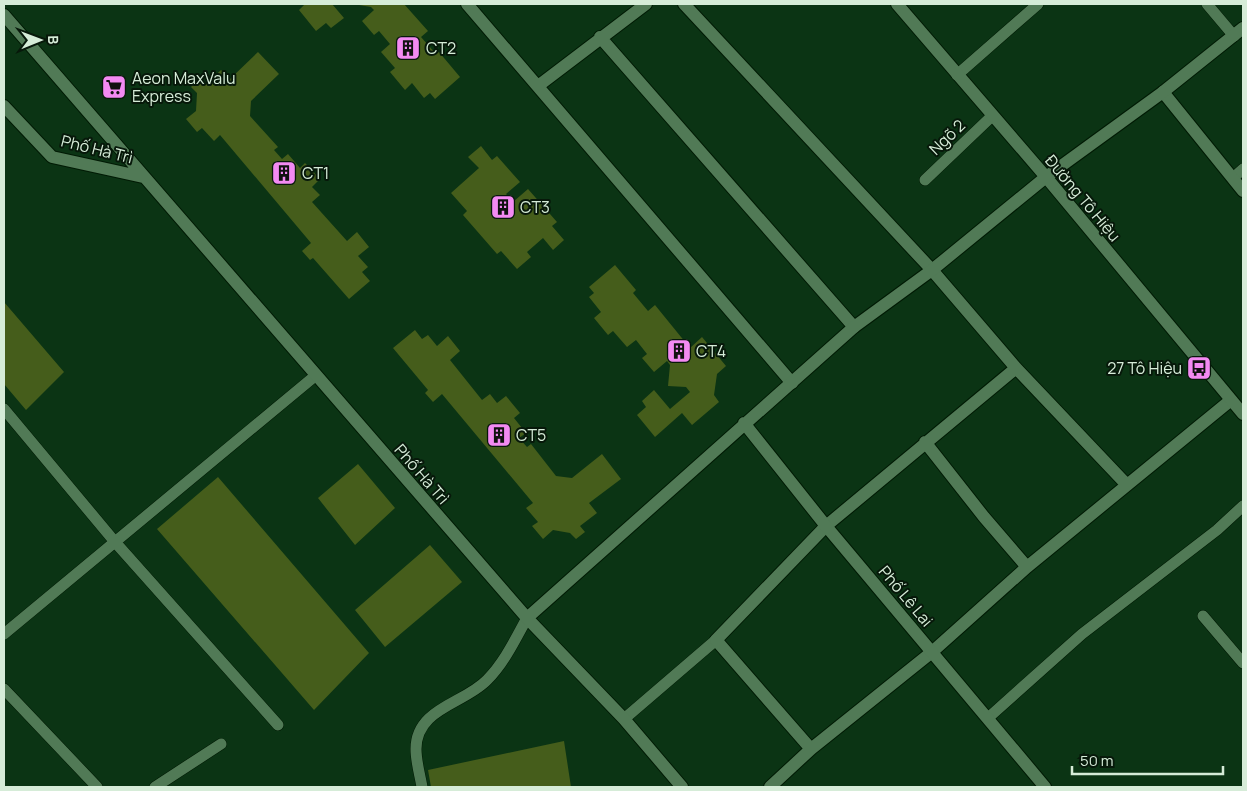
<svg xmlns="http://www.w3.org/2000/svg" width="1247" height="791" viewBox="0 0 1247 791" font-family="Manrope,sans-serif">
<rect width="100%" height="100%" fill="#0b3414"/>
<path fill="#455d1b" d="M305 4H332L344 18 331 28 326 23 316 31 299 10Z
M353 4H404L428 31 421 37 436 54 439 52 460 77 435 99 430 93 424 98 412 83 405 90 390 72 395 68 381 52 390 44 379 31 374 35 362 21 374 10 371 7Z
M258 52 279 74 251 101 250 116 278 147 274 150 282 159 288 154 300 168 305 163 320 179 312 187 320 195 312 202 347 241 357 232 369 247 358 256 368 267 362 272 370 281 349 299 313 258 310 260 302 251 311 243 220 135 214 141 202 128 197 132 186 119 196 111 197 93 191 87 199 79 205 85 221 70 230 79Z
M481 146 492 160 497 156 520 182 506 194 513 202 528 189 557 222 552 226 564 240 553 250 543 238 527 252 531 257 517 269 501 251 497 254 463 215 467 211 451 193 479 168 468 157Z
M615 265 636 290 633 293 648 311 655 305 690 348 702 337 726 366 717 374 714 395 719 402 692 425 682 413 655 437 637 415 646 407 642 401 654 390 670 409 690 392 686 387 668 386 670 365 667 361 654 372 642 358 647 354 636 340 627 347 613 331 608 335 594 318 601 312 589 297 594 293 589 287Z
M4 302 64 372 26 410 4 384Z
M415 330 422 339 428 335 437 346 448 336 460 351 450 360 482 400 490 394 497 403 506 396 520 413 514 418 526 433 519 438 527 447 531 444 556 476 572 478 602 454 621 479 589 503 597 513 580 526 585 532 576 539 570 533 553 530 543 539 532 526 538 522 526 508 533 503 442 394 433 402 425 393 428 390 393 348Z
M358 464 395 508 355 545 318 498Z
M218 477 369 653 314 710 157 529Z
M430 545 462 582 385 647 355 610Z
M564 741 571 787H431L428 770Z"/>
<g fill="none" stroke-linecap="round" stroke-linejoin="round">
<defs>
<path id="service" d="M1207 4 1234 36
M957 75 1038 4
M1233 178 1243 169
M925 180 991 117
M4 409 115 542 278 725
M1203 616 1243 663
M4 634 315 376
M4 689 97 787
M988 718 1082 634 1217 530 1243 506
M624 719 716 640
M155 787 221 744
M422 787C420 775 416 762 416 749 416 708 464 704 487 680 504 663 515 640 527 618"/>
<path id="minor" d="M467 4 792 383
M684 4 932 270 1016 368 1127 485
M600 37 854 327
M538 86 646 4
M1163 92 1243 191
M925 442 984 517 1027 567
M811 749 716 640 826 526 1016 368
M770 787 811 749 932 652 1027 567 1231 400"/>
<path id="tertiary" d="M897 4 1046 177 1243 414
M4 15 527 618 624 719 682 787
M4 106 52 157 143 177
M744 423 826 526 1045 787
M527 618 854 327 932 270 1046 177 1163 92 1243 28"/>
</defs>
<use href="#service" stroke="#001a04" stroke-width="12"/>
<use href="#minor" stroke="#001a04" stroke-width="14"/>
<use href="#tertiary" stroke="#001a04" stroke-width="14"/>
<use href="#service" stroke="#517a56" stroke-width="11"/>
<use href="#minor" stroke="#517a56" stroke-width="12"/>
<use href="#tertiary" stroke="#517a56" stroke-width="12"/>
</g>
<defs>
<symbol id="building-square" viewBox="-11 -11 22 22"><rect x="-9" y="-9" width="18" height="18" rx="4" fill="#f38af2" stroke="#07180a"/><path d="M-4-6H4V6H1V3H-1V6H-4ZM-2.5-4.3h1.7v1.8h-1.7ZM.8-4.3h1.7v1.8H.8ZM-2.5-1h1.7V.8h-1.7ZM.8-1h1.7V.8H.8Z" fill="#111"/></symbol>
<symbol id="supermarket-square" viewBox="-11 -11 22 22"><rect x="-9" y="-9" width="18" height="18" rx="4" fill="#f38af2" stroke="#07180a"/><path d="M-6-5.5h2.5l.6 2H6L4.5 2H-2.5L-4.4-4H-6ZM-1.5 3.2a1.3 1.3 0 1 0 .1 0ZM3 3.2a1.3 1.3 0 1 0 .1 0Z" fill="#111"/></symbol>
<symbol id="bus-square" viewBox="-11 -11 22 22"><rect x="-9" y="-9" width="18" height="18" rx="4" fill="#f38af2" stroke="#07180a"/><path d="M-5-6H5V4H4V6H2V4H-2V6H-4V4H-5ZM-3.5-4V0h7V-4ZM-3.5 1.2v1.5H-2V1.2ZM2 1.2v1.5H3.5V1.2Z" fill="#111"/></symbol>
</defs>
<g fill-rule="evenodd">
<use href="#building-square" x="394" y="34" width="28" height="28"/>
<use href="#supermarket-square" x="100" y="73" width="28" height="28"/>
<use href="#building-square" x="270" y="159" width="28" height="28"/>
<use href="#building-square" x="489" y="193" width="28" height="28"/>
<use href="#building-square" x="665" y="337" width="28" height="28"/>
<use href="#bus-square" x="1185" y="354" width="28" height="28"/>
<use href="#building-square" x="485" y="421" width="28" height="28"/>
</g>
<g text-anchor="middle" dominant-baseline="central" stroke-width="4" stroke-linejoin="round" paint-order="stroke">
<g font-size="16" fill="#d6ecd8" stroke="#07180a" text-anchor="start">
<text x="426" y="48">CT2</text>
<text x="132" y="78">Aeon MaxValu<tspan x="132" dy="18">Express</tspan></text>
<text x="302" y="173">CT1</text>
<text x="520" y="207">CT3</text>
<text x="696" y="351">CT4</text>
<text x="1182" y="368" text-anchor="end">27 Tô Hiệu</text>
<text x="516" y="435">CT5</text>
</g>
<g font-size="16" fill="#d6ecd8" stroke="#07180a">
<text transform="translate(947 137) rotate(-44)">Ngõ 2</text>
<text transform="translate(97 149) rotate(14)">Phố Hà Trì</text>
<text transform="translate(1083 198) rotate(50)">Đường Tô Hiệu</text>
<text transform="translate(422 474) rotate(49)">Phố Hà Trì</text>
<text transform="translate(906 596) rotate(50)">Phố Lê Lai</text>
</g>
</g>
<rect width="1247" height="791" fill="none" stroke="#d6ecd8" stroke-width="10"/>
<g transform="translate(40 40) rotate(89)" stroke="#07180a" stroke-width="4" paint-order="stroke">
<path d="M0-4L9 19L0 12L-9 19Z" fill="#d6ecd8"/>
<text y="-8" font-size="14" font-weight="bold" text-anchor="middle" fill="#d6ecd8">B</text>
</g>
<path d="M1072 766v8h151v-8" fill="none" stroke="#d6ecd8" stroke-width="2.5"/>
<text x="1080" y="766" font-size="15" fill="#d6ecd8" stroke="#07180a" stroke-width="4" paint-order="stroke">50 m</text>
</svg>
